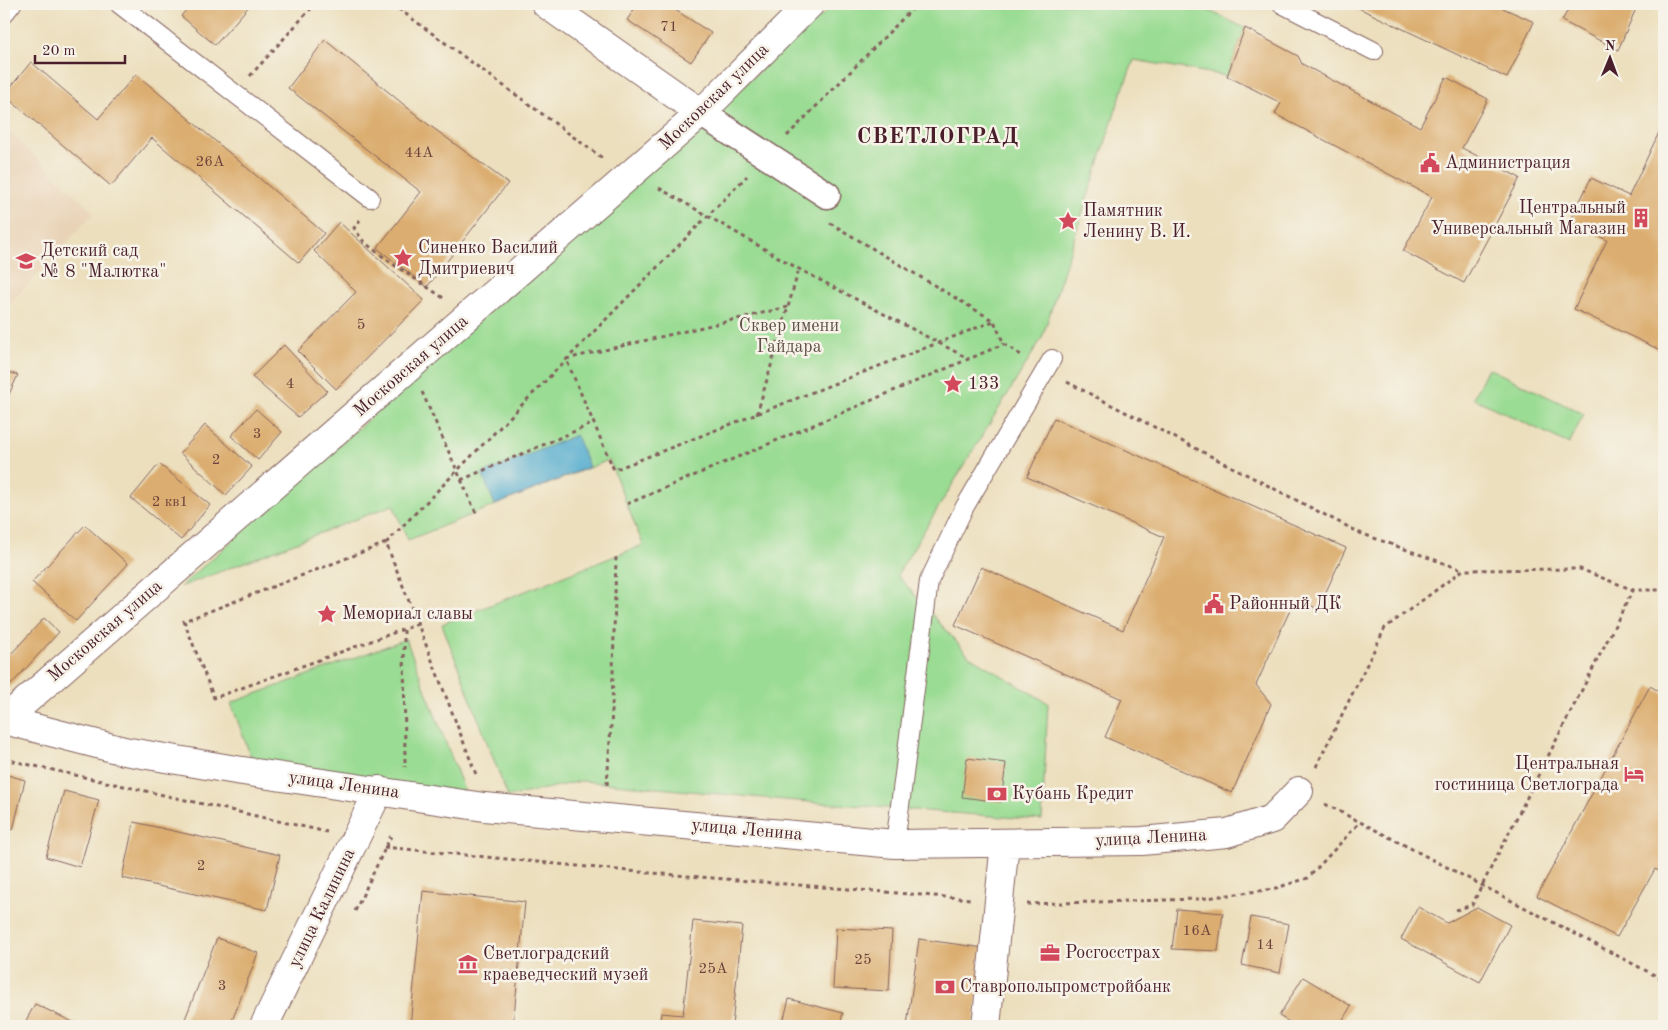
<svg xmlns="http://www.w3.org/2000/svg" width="1668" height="1030" viewBox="0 0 1668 1030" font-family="'Old Standard TT',serif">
<rect width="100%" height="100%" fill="#f7f3e8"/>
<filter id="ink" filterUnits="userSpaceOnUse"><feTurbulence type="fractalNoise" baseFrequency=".02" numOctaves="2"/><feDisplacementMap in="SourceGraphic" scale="10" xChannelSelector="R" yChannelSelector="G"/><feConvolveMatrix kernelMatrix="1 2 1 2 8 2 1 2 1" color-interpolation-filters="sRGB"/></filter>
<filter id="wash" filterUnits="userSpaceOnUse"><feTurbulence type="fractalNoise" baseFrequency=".0096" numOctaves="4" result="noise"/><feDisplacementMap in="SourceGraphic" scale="20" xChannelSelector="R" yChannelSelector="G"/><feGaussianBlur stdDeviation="1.12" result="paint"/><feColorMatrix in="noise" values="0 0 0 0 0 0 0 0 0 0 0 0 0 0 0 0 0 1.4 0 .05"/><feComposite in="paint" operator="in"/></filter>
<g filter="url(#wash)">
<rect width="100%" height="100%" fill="#ecdfbd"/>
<path fill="#e9d3b7" d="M4 127 94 213 4 310Z"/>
<path fill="#9adc93" stroke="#727e5f" d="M835 4H1195L1245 28 1227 76 1134 60 1120 97 1042 338 897 575 969 656 1048 703 1042 820 785 800 582 781 508 797 442 624 643 545 609 460 408 540 393 505 180 587Z
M1488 368 1584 414 1569 444 1473 398Z
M406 639 466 795 252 760 231 703Z"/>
<path fill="#4faacd" stroke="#4c647c" d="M576 435 589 467 495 505 482 474Z"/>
<g id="blocks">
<path fill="#dbad6f" d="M191 4H251L215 45 181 16Z
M638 4H666L711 33 691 62 627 20Z
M1350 4H1494L1534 22 1507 78Z
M1571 4H1638L1618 50 1562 21Z
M1245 28 1298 56 1302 64 1420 127 1446 77 1488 99 1462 148 1520 178 1464 283 1403 251 1432 197 1275 114 1281 103 1227 76Z
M325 40 425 122 508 183 427 287 377 248 421 192 288 88Z
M31 62 98 119 136 74 324 233 299 263 152 138 111 186 4 95Z
M1662 126 1664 127V352L1574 309 1607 240 1570 222 1591 178 1629 196Z
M339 222 424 300 336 389 298 351 356 292 314 251Z
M284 345 327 391 298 417 252 377Z
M4 371 18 375 4 405Z
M256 409 282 432 258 460 231 436Z
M1054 418 1346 548 1318 609 1295 599 1256 685 1271 704 1232 793 1105 737 1122 699 955 625 981 567 1123 630 1164 537 1027 477Z
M205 425 252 467 226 495 180 453Z
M159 464 210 505 181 540 131 498Z
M85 525 128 564 76 621 32 582Z
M44 618 59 632 8 688 4 687V651L11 654Z
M1650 686 1664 694V874L1655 869 1617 937 1537 896Z
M967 758 1006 763 1001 802 962 797Z
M4 774 25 780 13 830 4 828Z
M64 791 99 800 80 867 46 857Z
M134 822 280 855 267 910 122 878Z
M423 891 525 902 513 1026H410Z
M1418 907 1447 923 1477 907 1510 925 1480 982 1401 939Z
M1177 909 1223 913 1218 951 1172 949Z
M1251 917 1289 924 1280 973 1242 965Z
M693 921 742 926 732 1026H659L661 1013 683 1015Z
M836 928 892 931 889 991 833 988Z
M217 938 258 953 230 1026H205L185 1019Z
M919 939 984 948 973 1026H907Z
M1303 977 1351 1006 1339 1026H1296L1279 1016Z
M789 999 843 1013 840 1026H782Z
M35 1004 81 1026H23Z"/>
</g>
</g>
<g filter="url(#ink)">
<use href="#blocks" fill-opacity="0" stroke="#83625e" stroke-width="1"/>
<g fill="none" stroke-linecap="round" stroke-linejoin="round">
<defs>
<path id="service" d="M119 4 370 198
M1282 4 1374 51
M4 14 12 4
M895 844 929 581 964 508 1052 359"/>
<path id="pedestrian" d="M701 113 827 195"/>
<path id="minor" d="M546 4 701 113
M4 720 124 751 236 770 484 807 895 844 1142 841 1227 833 1272 819 1299 791
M4 720 701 113 810 4
M264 1026 379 790
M986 1026 1005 843"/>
</defs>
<use href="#service" stroke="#83625e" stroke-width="20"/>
<use href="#pedestrian" stroke="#83625e" stroke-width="29"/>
<use href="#minor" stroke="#83625e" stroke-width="30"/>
<path stroke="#83625e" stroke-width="3" stroke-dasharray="4 4" stroke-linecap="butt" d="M392 4 605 160
M250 76 315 4
M787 136 917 4
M659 188 799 269 969 359
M360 220 354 228 364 242 390 262 445 299
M830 223 994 321 1004 344 1024 357
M788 307 566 359 614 470 994 321
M1067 382 1360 533 1463 570
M422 392 476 513
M757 414 799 269
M461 480 594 423
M627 504 1004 344
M386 543 747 176
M418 624 214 698 184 621 386 543C417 621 447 699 477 777
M404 630 405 767
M4 759 327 832
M1316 767 1385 628 1463 570 1580 569 1633 590H1664
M607 785 612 711 616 556
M1325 804 1360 822
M384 847 639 872 971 899
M1027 904 1199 899 1273 889 1308 878 1360 822 1664 980
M1456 910 1472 905 1633 590
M355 911 391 836"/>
<use href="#service" stroke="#fff" stroke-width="18"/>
<use href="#pedestrian" stroke="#fff" stroke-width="26"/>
<use href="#minor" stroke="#fff" stroke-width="28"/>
</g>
</g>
<defs>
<symbol id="civic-bare" viewBox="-9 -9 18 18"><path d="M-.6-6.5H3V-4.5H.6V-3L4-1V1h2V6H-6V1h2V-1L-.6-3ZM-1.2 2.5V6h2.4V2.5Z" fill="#d1495b" stroke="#f7f3e8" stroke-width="2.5" paint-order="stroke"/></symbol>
<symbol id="building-bare" viewBox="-9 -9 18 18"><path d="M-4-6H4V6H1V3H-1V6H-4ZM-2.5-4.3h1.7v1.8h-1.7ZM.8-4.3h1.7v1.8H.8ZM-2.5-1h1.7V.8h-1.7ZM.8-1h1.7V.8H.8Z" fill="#d1495b" stroke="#f7f3e8" stroke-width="2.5" paint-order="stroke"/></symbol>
<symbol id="sight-bare" viewBox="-9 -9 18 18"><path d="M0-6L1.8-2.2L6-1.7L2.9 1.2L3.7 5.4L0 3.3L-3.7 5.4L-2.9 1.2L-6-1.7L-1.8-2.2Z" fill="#d1495b" stroke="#f7f3e8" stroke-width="2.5" paint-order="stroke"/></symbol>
<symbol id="school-bare" viewBox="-9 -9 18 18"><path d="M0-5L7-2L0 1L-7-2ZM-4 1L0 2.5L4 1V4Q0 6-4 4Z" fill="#d1495b" stroke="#f7f3e8" stroke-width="2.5" paint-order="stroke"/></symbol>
<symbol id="hotel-bare" viewBox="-9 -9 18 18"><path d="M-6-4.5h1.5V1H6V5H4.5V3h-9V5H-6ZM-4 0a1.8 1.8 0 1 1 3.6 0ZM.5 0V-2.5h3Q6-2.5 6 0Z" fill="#d1495b" stroke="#f7f3e8" stroke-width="2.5" paint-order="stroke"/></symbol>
<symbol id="bank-bare" viewBox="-9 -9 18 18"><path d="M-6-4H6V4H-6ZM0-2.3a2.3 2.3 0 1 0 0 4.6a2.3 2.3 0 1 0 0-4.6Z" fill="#d1495b" stroke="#f7f3e8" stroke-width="2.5" paint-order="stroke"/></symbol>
<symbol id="office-bare" viewBox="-9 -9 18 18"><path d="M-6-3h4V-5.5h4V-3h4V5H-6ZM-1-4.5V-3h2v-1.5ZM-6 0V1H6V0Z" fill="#d1495b" stroke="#f7f3e8" stroke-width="2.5" paint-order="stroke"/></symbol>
<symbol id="museum-bare" viewBox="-9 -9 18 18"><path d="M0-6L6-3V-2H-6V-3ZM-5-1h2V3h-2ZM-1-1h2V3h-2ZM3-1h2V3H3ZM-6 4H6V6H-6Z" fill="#d1495b" stroke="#f7f3e8" stroke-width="2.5" paint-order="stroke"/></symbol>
</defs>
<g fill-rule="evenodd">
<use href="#civic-bare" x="1416" y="149" width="28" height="28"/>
<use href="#building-bare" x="1627" y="204" width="28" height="28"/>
<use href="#sight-bare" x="1054" y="207" width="28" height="28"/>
<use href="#sight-bare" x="389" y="244" width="28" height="28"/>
<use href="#school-bare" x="12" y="247" width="28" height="28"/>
<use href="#sight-bare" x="939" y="370" width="28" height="28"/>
<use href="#civic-bare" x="1200" y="590" width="28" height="28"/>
<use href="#sight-bare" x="313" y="600" width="28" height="28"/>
<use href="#hotel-bare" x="1620" y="760" width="28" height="28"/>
<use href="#bank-bare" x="983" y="780" width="28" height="28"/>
<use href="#office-bare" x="1036" y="939" width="28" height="28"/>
<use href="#museum-bare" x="454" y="950" width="28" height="28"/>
<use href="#bank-bare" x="931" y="973" width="28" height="28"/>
</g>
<g text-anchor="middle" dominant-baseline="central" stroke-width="5" stroke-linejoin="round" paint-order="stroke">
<g font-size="15" fill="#6e423c">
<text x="669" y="27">71</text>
<text x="419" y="153">44А</text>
<text x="210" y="162">26А</text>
<text x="361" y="325">5</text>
<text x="290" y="384">4</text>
<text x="257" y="434">3</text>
<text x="216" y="460">2</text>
<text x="170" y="502">2 кв1</text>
<text x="201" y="866">2</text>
<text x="1197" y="931">16А</text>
<text x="1265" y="945">14</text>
<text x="863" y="960">25</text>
<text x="713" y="969">25А</text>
<text x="222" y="986">3</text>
</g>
<g font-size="18" fill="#4a1f2b" stroke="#f7f3e8">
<text transform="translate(714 97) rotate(-44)">Московская улица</text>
<text transform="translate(411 366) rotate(-41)">Московская улица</text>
<text transform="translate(105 631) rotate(-41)">Московская улица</text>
<text transform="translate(344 785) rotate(8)">улица Ленина</text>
<text transform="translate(747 830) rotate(5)">улица Ленина</text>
<text transform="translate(1151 838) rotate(-3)">улица Ленина</text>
<text transform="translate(322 908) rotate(-64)">улица Калинина</text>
</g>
<g font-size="18" fill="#4a1f2b" stroke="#f7f3e8" text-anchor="start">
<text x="1445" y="163">Администрация</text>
<text x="1626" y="208" text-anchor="end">Центральный<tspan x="1626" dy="21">Универсальный Магазин</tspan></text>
<text x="1083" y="211">Памятник<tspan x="1083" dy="21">Ленину В. И.</tspan></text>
<text x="418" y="248">Синенко Василий<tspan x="418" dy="21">Дмитриевич</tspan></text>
<text x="41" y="251">Детский сад<tspan x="41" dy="21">№ 8 "Малютка"</tspan></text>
<text x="968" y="384">133</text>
<text x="1229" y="604">Районный ДК</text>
<text x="342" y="614">Мемориал славы</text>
<text x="1619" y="764" text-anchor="end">Центральная<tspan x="1619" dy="21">гостиница Светлограда</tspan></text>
<text x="1012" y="794">Кубань Кредит</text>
<text x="1065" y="953">Росгосстрах</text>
<text x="483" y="954">Светлоградский<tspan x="483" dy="21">краеведческий музей</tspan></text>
<text x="960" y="987">Ставропольпромстройбанк</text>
</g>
<g font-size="18" fill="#5e4e45" stroke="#f7f3e8">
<text x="789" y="326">Сквер имени<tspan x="789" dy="21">Гайдара</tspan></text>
</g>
<g font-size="22" font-weight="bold" letter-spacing="1" fill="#4a1f2b" stroke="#f7f3e8">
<text x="938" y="137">СВЕТЛОГРАД</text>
</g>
</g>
<rect width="1668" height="1030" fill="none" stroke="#f7f3e8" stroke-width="20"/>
<g transform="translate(1610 58) rotate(1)" stroke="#f7f3e8" stroke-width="4" paint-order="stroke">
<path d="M0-4L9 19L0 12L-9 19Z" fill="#4a1f2b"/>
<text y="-8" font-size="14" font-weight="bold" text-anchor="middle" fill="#4a1f2b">N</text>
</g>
<path d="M35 55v8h90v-8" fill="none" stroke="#4a1f2b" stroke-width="2.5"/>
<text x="42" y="55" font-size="15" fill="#4a1f2b" stroke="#f7f3e8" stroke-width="4" paint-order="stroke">20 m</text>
</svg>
